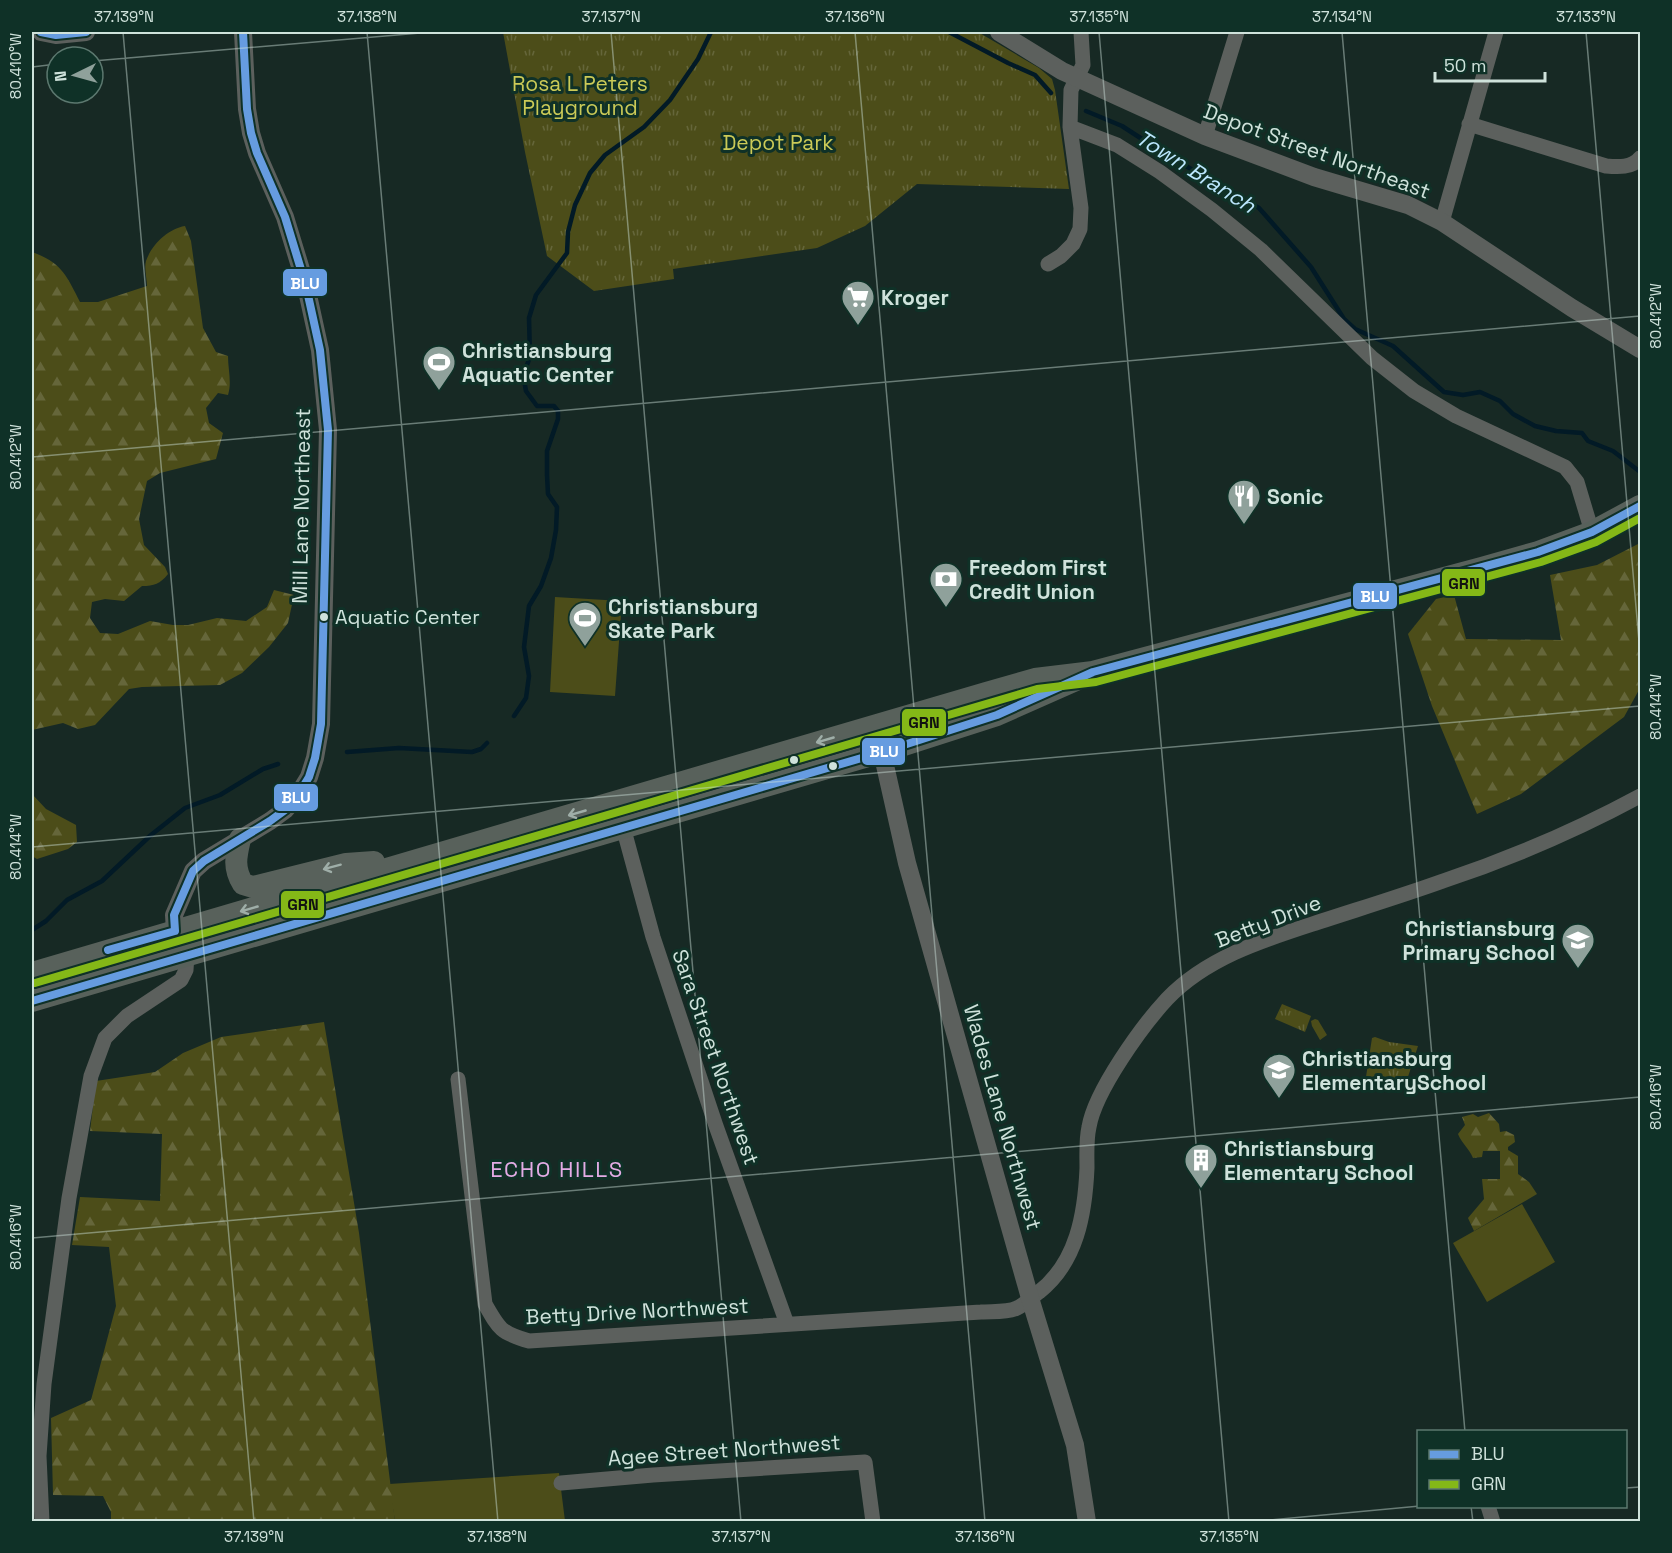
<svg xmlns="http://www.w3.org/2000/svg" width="1672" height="1553" viewBox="0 0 1672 1553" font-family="'Space Grotesk',sans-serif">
<defs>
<pattern id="forest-firs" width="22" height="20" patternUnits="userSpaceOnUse" patternTransform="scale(1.5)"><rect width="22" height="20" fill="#4c4d19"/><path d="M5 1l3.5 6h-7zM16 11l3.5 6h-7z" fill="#65663a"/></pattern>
<pattern id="park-tufts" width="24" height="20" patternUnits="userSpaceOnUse" patternTransform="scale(1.5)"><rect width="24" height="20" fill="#4c4d19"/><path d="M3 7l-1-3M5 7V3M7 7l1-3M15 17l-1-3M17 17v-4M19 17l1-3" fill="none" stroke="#65663a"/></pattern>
</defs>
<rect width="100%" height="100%" fill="#172924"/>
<path fill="#4c4d19" d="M555 597 622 601 615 696 550 692Z
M1522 1204 1555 1262 1487 1302 1453 1243Z
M559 1473 565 1521H395L389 1484Z"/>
<path fill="url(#forest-firs)" d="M185 226 191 241 203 328 216 352 228 356C228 370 232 382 228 395L218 393 206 408 209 423 223 433 216 459 160 473 147 481 139 519 144 545 165 567 168 574C160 584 154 586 142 586L124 601 105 599 92 602 90 618 100 633 118 634 150 621 173 625H188L217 618 246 621 267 607 274 590 294 595 288 623 269 647 242 673 220 685 142 687 129 689 95 725 78 729 63 723 32 730V252C61 262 67 276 80 302H98L147 286C147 279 144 268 146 261 152 244 168 229 185 226Z
M1640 543V688L1624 717 1521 794 1477 814 1432 706 1408 634 1436 599 1454 595 1466 639 1561 640 1550 575 1597 565Z
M32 794 46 809 76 825 77 842 68 849 37 859 32 856Z
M324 1022 359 1233 395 1521H111V1512L103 1496 53 1495 51 1418 91 1400 116 1306 109 1247 72 1245 80 1197 160 1201 162 1134 90 1131 96 1081 155 1072 183 1053 221 1037Z
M1489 1113 1499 1124 1500 1132 1506 1131 1514 1135 1515 1142 1508 1147V1150L1518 1156V1174L1529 1182 1537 1194 1474 1231 1468 1218 1484 1199 1482 1179H1500V1151H1483L1482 1157 1473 1158C1469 1148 1462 1144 1458 1134L1465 1125 1462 1117 1473 1114 1478 1117Z"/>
<path fill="url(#park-tufts)" d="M503 32H978L1039 68 1052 79 1055 90 1069 189 917 184 865 226 817 248 673 269 674 279 594 291 547 256 525 152Z
M1282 1004 1311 1016 1305 1032 1275 1019Z
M1315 1019 1318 1020 1327 1035 1320 1040 1312 1026 1311 1021Z
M1375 1037 1389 1042 1418 1046 1405 1086 1366 1077 1372 1038Z"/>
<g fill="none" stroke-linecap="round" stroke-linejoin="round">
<path stroke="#021a26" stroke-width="4.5" d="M949 32 1008 63 1035 75 1051 93
M1086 111 1122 126 1165 154 1259 208 1311 267 1344 319 1355 329 1393 346 1444 392 1463 395 1480 392 1500 401 1513 414 1535 426 1556 431 1582 433 1588 441 1613 451 1639 471
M514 716 526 698 529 676 524 647 529 606 541 586 551 558 556 530 557 507 548 494 547 475V451L558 419V411L554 406H537L526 391 524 380 525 370 530 357 529 318 536 295 567 253 568 232 575 205 590 173 605 155 644 127 670 100 698 59 711 32
M347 752 399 748 472 752 481 749 487 743
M32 930 46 921 67 900 102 881 151 835 185 808 220 795 263 769 278 764"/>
<path stroke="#5c605d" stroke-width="15" d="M1469 124 1606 166C1618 167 1632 168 1640 158
M1070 127 1117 145 1160 172 1212 210 1261 250 1372 358 1414 391 1456 416 1565 467 1577 482 1592 532
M1205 136 1237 32
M1442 222 1496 32
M1048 264 1061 256 1073 244 1080 229 1081 208 1070 127 1071 90 1083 65 1081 32
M616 801 653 937 716 1126 787 1324
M458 1079 485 1304C499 1329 501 1333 529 1341L981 1312C991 1311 1007 1313 1017 1308 1024 1305 1032 1297 1039 1292 1077 1262 1085 1214 1087 1168 1087 1155 1086 1140 1089 1127 1095 1091 1142 1026 1167 999 1209 955 1270 938 1325 920 1365 907 1404 895 1443 881 1512 858 1577 830 1640 796
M561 1483 653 1475 865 1462 873 1522
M1488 1506 1493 1522
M42 1522 39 1456 44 1384 69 1198 91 1076 105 1038 127 1016 181 980 186 970 187 955 175 931"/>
<path stroke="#5c605d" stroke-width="18" d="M41 32 56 35 86 32
M999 32 1062 71 1205 136 1314 177 1408 205 1442 222 1572 308 1640 349
M881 724 882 752 907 863 1030 1298 1075 1445 1087 1522
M175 931 174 915 193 871 204 861 270 821 285 810 298 795 309 777 315 758 321 724 328 430 320 350 306 286 285 217 257 153 251 133 247 109 243 32"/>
<path stroke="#58615b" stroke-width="22" d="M240 839C236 856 233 868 243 884L253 887 346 864 374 862
M32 973 986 693 1035 679 1093 672 1482 568 1538 552 1592 532 1640 506
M32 1001 882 752 997 715 1076 680"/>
<defs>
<path id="bus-1" d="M41 32 56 35 86 32
M108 950 175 931 174 915 193 871 204 861 270 821 285 810 298 795 309 777 315 758 321 724 328 430 320 350 306 286 285 217 257 153 251 133 247 109 243 32
M32 1001 882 752 997 715 1093 672 1538 552 1592 532 1640 506"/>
<path id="bus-2" d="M35 983 1037 689 1096 682 1541 562 1596 542 1640 518"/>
</defs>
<use href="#bus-1" stroke="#0f3127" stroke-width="12"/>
<use href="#bus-2" stroke="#0f3127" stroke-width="12"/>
<use href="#bus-1" stroke="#669ce0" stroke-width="8"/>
<use href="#bus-2" stroke="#84b817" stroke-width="8"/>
</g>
<defs><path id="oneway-shaft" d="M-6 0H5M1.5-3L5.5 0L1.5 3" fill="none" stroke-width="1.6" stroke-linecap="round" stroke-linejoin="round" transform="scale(1.5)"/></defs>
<g stroke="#9faea8">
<use href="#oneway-shaft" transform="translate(825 740) rotate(164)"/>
<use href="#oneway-shaft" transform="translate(577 813) rotate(164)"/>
<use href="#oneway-shaft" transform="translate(332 867) rotate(165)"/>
<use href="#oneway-shaft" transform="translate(249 909) rotate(164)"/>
</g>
<path fill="none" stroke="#cfe2db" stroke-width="1.5" stroke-opacity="0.45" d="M123 32 254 1522M367 32 498 1522M611 32 741 1522M855 32 985 1522M1099 32 1229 1522M1342 32 1465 1432M1586 32 1640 653M93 61 432 32M32 67 57 64M32 457 1640 316M32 847 1640 706M32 1238 1640 1097M1626 1488 1640 1487M1471 1506 1473 1522M1248 1522 1420 1506"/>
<defs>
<symbol id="supermarket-pin" viewBox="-11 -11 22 30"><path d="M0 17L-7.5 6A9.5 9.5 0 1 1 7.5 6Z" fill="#8fa19b" stroke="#0f3127"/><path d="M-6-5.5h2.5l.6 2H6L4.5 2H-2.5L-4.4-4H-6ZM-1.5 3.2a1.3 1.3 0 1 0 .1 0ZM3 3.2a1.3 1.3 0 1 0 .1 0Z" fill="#fff"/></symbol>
<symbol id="stadium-pin" viewBox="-11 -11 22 30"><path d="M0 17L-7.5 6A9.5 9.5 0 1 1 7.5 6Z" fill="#8fa19b" stroke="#0f3127"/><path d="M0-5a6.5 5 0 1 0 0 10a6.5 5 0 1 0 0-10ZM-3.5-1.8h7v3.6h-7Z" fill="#fff"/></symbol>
<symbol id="restaurant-pin" viewBox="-11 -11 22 30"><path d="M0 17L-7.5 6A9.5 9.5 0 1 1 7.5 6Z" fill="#8fa19b" stroke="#0f3127"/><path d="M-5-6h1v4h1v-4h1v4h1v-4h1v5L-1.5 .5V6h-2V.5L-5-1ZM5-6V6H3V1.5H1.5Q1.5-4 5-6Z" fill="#fff"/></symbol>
<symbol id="bank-pin" viewBox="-11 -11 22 30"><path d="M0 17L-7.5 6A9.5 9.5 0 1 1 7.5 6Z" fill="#8fa19b" stroke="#0f3127"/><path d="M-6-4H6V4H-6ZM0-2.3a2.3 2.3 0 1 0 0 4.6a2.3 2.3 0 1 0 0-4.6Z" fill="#fff"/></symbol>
<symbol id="school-pin" viewBox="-11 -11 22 30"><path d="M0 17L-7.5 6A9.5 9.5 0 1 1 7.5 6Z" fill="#8fa19b" stroke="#0f3127"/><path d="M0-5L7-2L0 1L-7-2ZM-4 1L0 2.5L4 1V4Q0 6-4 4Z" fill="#fff"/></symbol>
<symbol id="building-pin" viewBox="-11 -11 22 30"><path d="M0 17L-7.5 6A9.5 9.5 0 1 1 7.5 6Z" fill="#8fa19b" stroke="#0f3127"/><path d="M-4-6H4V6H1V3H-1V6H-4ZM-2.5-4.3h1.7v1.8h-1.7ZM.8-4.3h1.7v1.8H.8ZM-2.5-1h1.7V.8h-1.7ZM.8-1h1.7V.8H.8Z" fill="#fff"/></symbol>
</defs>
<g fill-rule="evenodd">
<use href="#supermarket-pin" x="839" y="278" width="38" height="52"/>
<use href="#stadium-pin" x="420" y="343" width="38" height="52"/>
<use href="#restaurant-pin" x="1225" y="477" width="38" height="52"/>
<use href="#bank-pin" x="927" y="560" width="38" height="52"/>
<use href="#stadium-pin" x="566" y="599" width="38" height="52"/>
<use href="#school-pin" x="1559" y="921" width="38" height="52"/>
<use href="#school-pin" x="1260" y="1051" width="38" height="52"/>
<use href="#building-pin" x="1182" y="1141" width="38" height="52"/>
</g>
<g fill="#cfe2db" stroke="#0f3127" stroke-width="2">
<circle cx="324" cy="617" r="5"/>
<circle cx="794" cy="760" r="5"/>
<circle cx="833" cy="766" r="5"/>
</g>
<g text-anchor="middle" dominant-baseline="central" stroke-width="6" stroke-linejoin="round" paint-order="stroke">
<g font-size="20" fill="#cfe2db" stroke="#0f3127" text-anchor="start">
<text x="335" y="617">Aquatic Center</text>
</g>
<g font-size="21" fill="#cbca57" stroke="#0f3127">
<text x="580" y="83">Rosa L Peters<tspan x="580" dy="24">Playground</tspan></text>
<text x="778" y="142">Depot Park</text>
</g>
<g font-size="21" fill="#cfe2db" stroke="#0f3127">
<text transform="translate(1317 151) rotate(20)">Depot Street Northeast</text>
<text transform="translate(301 506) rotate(-89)">Mill Lane Northeast</text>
<text transform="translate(1268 921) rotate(-21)">Betty Drive</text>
<text transform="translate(716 1057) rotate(71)">Sara Street Northwest</text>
<text transform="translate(1003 1117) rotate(74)">Wades Lane Northwest</text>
<text transform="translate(637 1311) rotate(-3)">Betty Drive Northwest</text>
<text transform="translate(724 1450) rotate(-4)">Agee Street Northwest</text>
</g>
<g font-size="21" font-weight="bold" fill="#cfe2db" stroke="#0f3127" text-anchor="start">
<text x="881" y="297">Kroger</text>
<text x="462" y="350">Christiansburg<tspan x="462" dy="24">Aquatic Center</tspan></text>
<text x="1267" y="496">Sonic</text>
<text x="969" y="567">Freedom First<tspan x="969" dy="24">Credit Union</tspan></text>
<text x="608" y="606">Christiansburg<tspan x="608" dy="24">Skate Park</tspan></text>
<text x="1555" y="928" text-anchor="end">Christiansburg<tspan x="1555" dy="24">Primary School</tspan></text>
<text x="1302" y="1058">Christiansburg<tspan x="1302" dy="24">ElementarySchool</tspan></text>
<text x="1224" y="1148">Christiansburg<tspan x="1224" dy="24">Elementary School</tspan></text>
</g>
<g font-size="22" font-style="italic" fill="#bce7fe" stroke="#0f3127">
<text transform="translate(1196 171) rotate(32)">Town Branch</text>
</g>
<g font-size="22" letter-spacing="1.5" fill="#e3ace6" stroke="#0f3127">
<text x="557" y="1169">ECHO HILLS</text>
</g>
</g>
<g stroke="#0f3127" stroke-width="2">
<rect x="282" y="268" width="46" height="29" rx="6" fill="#669ce0"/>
<rect x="1441" y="568" width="45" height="29" rx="6" fill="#84b817"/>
<rect x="1352" y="582" width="46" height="28" rx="6" fill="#669ce0"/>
<rect x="901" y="708" width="46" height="29" rx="6" fill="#84b817"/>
<rect x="861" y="737" width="45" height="29" rx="6" fill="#669ce0"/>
<rect x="273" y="783" width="46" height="29" rx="6" fill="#669ce0"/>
<rect x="280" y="890" width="45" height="29" rx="6" fill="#84b817"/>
</g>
<g font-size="16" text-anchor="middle" font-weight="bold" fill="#fff">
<text x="305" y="289">BLU</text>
<text x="1375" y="602">BLU</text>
<text x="884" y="757">BLU</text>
<text x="296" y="803">BLU</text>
</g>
<g font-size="16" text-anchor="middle" font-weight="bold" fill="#111">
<text x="1464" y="589">GRN</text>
<text x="924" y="728">GRN</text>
<text x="303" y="910">GRN</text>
</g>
<rect width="1672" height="1553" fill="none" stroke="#0f3127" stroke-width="66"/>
<rect x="1417" y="1430" width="210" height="78" fill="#0f3127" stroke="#5c786f" stroke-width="1.5"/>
<rect x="1429" y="1450" width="30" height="9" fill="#669ce0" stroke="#5c786f" stroke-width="1.5"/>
<text x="1471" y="1460" font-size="18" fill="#cfe2db">BLU</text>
<rect x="1429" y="1480" width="30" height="9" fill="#84b817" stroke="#5c786f" stroke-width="1.5"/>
<text x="1471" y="1490" font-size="18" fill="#cfe2db">GRN</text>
<g transform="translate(75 75) rotate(265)"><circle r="28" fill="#0f3127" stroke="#5c786f" stroke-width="1.5"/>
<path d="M0-4.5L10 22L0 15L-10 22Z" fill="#8fa19b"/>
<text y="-9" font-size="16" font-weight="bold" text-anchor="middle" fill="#cfe2db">N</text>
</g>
<path d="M1435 72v9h110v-9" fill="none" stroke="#cfe2db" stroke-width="3"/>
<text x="1444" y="72" font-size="18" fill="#cfe2db" stroke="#0f3127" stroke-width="4.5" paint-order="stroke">50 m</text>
<rect x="33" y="33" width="1606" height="1487" fill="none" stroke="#cfe2db" stroke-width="2"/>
<g font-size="15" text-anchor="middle" fill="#cfe2db">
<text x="124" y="22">37.139°N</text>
<text x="367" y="22">37.138°N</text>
<text x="611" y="22">37.137°N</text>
<text x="855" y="22">37.136°N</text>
<text x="1099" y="22">37.135°N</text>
<text x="1342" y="22">37.134°N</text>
<text x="1586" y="22">37.133°N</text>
<text transform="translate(16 66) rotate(-90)" y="5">80.410°W</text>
<text transform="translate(1656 316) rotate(-90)" y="5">80.412°W</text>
<text transform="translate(16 457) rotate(-90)" y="5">80.412°W</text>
<text transform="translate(1656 707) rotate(-90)" y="5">80.414°W</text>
<text transform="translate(16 847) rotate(-90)" y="5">80.414°W</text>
<text transform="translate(1656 1097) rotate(-90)" y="5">80.416°W</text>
<text transform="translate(16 1237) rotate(-90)" y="5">80.416°W</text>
<text x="254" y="1542">37.139°N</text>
<text x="497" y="1542">37.138°N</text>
<text x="741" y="1542">37.137°N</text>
<text x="985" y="1542">37.136°N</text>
<text x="1229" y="1542">37.135°N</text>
</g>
</svg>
